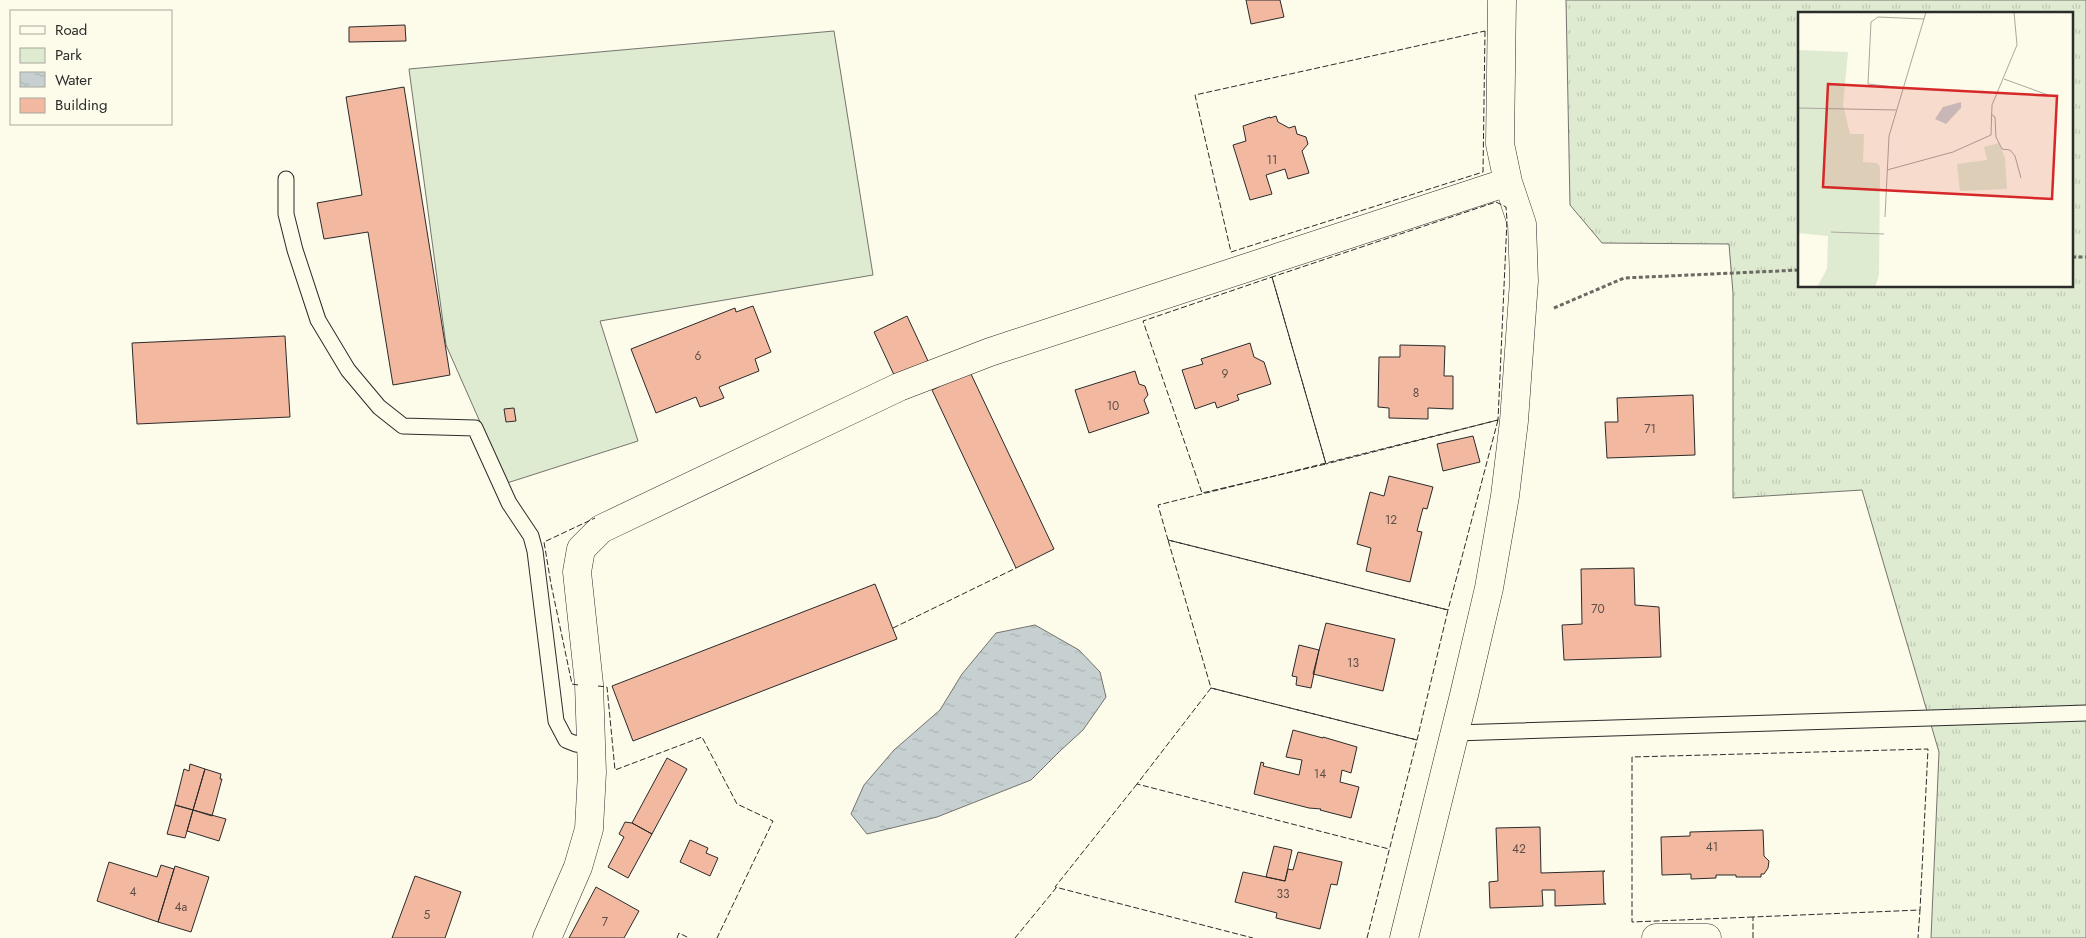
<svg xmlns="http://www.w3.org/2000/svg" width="2086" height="938" viewBox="0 0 2086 938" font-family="Jost,sans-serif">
<defs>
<pattern id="grass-tufts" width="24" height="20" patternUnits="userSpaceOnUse" patternTransform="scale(1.25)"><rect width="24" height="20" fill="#deebd1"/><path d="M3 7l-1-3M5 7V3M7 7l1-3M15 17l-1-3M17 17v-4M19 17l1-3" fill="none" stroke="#bfcab4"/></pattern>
<pattern id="water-ripples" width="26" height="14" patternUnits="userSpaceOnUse" patternTransform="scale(1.25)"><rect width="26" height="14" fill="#c7d0d0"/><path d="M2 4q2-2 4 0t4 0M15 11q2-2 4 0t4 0" fill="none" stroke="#abb3b3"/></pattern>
</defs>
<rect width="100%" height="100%" fill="#fdfbea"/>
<path fill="url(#grass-tufts)" stroke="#74746e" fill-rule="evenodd" d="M1566 0H2086V938H1931L1939 752 1862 490 1733 498V293L1729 244 1602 243 1570 205ZM1800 14H2072V286H1800Z"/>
<path fill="#deebd1" stroke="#74746e" d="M834 31 873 275 600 321 638 441 507 483 446 345 409 69Z"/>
<path fill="url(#water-ripples)" stroke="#74746e" d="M1035 625 1079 650 1100 672 1106 697 1083 730 1060 751 1031 780 937 817 867 834 851 814 864 785 894 750 940 710 962 674 996 633Z"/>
<path fill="#f2b8a0" stroke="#2b2b2b" d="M1246 0H1280L1284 17 1251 24Z
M405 25 406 41 349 42V27Z
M404 87 450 375 393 385 368 232 324 239 317 203 362 195 346 97Z
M1276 116 1278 122 1289 128 1295 126 1297 134 1306 137 1308 144 1302 151 1309 173 1288 179 1285 169 1266 175 1272 194 1250 200 1233 145 1246 141 1243 126 1270 117V118Z
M753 306 771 352 755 359 759 371 719 387 724 398 706 405 700 407 696 397 656 413 631 349 735 308 736 312Z
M907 316 928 361 895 377 874 332Z
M285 336 290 417 137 424 132 343Z
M1250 343 1254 357 1264 362 1271 384 1237 395 1239 400 1217 408 1215 402 1195 409 1182 370 1203 364 1201 359Z
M1400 345 1445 346 1444 376H1453V409L1428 408V419L1389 418V408L1378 407 1379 357H1400Z
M1135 371 1139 384 1145 386 1148 395 1144 400 1149 413 1089 433 1075 390Z
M970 372 1054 549 1016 568 932 390Z
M1693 395 1695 455 1607 458 1605 422H1618L1617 398Z
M514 408 516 421 506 422 504 409Z
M1473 436 1480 462 1443 471 1437 444Z
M1389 476 1433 487 1427 509 1423 508 1417 531 1422 532 1410 582 1366 571 1371 548 1357 544 1370 492 1384 496Z
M1634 568 1635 605 1659 607 1661 657 1564 660 1562 625 1582 624 1581 569Z
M875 584 897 639 633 741 612 686Z
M1326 623 1395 639 1383 691 1313 674Z
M1299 645 1319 650 1311 688 1296 685 1297 677 1292 676Z
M1293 730 1323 738V737L1357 747 1351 773 1342 770 1340 782 1359 787 1351 818 1320 810 1321 809 1309 808 1254 794 1261 762 1264 763 1263 766 1299 775 1302 760 1286 757Z
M667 758 687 769 652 834 632 823Z
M190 764 205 769 193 810 175 805 184 769 189 771Z
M205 769 221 774 220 779H222L212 816 193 810Z
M175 805 193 810 185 838 167 834Z
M193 810 226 819 219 841 187 831Z
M625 822 632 823 652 834 628 878 608 867 624 837 619 834Z
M1540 827 1541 873 1605 871 1603 872 1604 903 1606 904 1555 906V890H1542L1543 906 1490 908 1489 882 1498 881 1496 828Z
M1763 830 1764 856 1769 861 1768 868 1764 874H1761V877H1736V875H1716V878L1691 879V874L1662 875 1661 837 1690 836V832Z
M690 840 708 848 706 853 718 858 710 876 680 862Z
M1274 846 1292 850 1285 881 1266 877Z
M1298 852 1342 862 1337 885 1331 884 1320 929 1276 918 1277 913 1235 902 1243 872 1285 881 1288 869 1293 870Z
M109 862 157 877 161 865 174 869 158 922 97 901Z
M175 866 209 877 191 932 158 922Z
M415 876 461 892 445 938H392Z
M596 887 639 911 624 938H569Z"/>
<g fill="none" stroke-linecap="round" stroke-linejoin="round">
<defs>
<path id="lane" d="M286 179V214L295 250 318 320 348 370 379 407 403 426 475 428 509 503 531 536 535 551 556 721 566 740 576 744 591 746
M1455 733 2086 713"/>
<path id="street" d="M547 938 578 867 589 829 592 772 589 684 577 572 581 549 601 529 899 387 990 352 1508 182
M1404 938 1464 695 1489 588 1505 496 1514 421 1524 281 1522 224 1508 182 1500 144 1502 0
M1656 938H1707"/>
</defs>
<use href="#lane" stroke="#2b2b2b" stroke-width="17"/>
<use href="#street" stroke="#2b2b2b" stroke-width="29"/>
<path stroke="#6a6964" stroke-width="3" stroke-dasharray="4 2.5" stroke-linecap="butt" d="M2072 257H2086
M1554 308 1624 278 1800 270"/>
<use href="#lane" stroke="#fdfbea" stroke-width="15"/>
<use href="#street" stroke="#fdfbea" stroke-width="28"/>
<path stroke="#2b2b2b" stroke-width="1" stroke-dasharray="6 2.5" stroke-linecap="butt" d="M1485 31 1483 172 1231 252 1195 95Z
M1496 202 1506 207 1507 220 1498 420 1326 464 1272 277Z
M1272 277 1326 464 1202 493 1143 321Z
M1498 420 1448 610 1168 540 1158 505Z
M1168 540 1448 610 1417 740 1211 688Z
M893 628 1016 568
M578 685 572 684 551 584 544 542 595 518
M598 686 607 687 615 770 702 737 737 804 773 821 717 938
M1137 784 1055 887 1253 938
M1753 917 1632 922V757L1928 749 1920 910
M677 938 679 933 689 938
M1015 938 1056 888
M1367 938 1417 740 1211 688 1137 784 1389 849
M1753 938V917L1920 910 1918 938"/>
</g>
<g text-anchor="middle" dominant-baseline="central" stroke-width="4" stroke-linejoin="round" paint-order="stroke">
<g font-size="12" fill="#5d4e48">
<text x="1272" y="160">11</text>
<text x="698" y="356">6</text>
<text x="1225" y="374">9</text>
<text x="1416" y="393">8</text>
<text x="1113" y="406">10</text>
<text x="1650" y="429">71</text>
<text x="1391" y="520">12</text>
<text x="1598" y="609">70</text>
<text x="1353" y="663">13</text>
<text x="1320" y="774">14</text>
<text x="1712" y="847">41</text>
<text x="1519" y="849">42</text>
<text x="133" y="892">4</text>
<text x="1283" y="894">33</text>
<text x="181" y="907">4a</text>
<text x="427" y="915">5</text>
<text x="605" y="922">7</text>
</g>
</g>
<g transform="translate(1798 12)">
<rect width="275" height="275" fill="#fdfbea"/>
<path d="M0 38 50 40 45 93 52 122H66L65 150 79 151 82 155 81 263 77 275H19L29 257 30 224 0 221Z" fill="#deebd1"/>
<path d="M201 131 207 146 209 177 162 179 159 152 189 148 186 135Z" fill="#deebd1"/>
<path d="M163 90V96L148 112 137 107 145 95Z" fill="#c7d0d0"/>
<path fill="none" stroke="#a9a89e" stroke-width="1" d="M206 67 250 83M105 76 70 72 73 10 80 5 126 7M0 96 98 98M193 102 197 105 198 125 204 137 212 138 217 144 223 166M89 158 155 140 193 123 194 93 219 33 216 0M87 205 91 124 128 0M33 220 86 222"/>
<path fill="#d62828" fill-opacity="0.15" stroke="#d62828" stroke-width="2.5" d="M30 72 259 84 254 187 25 175Z"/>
<rect width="275" height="275" fill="none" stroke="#2b2b2b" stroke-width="2.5"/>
</g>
<rect x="10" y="10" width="162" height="115" fill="#fdfbea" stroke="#a9a89e"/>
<rect x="20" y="26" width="25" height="8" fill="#fdfbea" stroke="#a9a89e"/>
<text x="55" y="35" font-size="15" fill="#2b2b2b">Road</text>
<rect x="20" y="48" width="25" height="15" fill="#deebd1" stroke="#a9a89e"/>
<text x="55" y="60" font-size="15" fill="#2b2b2b">Park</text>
<rect x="20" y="72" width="25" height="15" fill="url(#water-ripples)" stroke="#a9a89e"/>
<text x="55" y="85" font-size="15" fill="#2b2b2b">Water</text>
<rect x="20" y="98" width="25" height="15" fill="#f2b8a0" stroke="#a9a89e"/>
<text x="55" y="110" font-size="15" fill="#2b2b2b">Building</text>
</svg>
